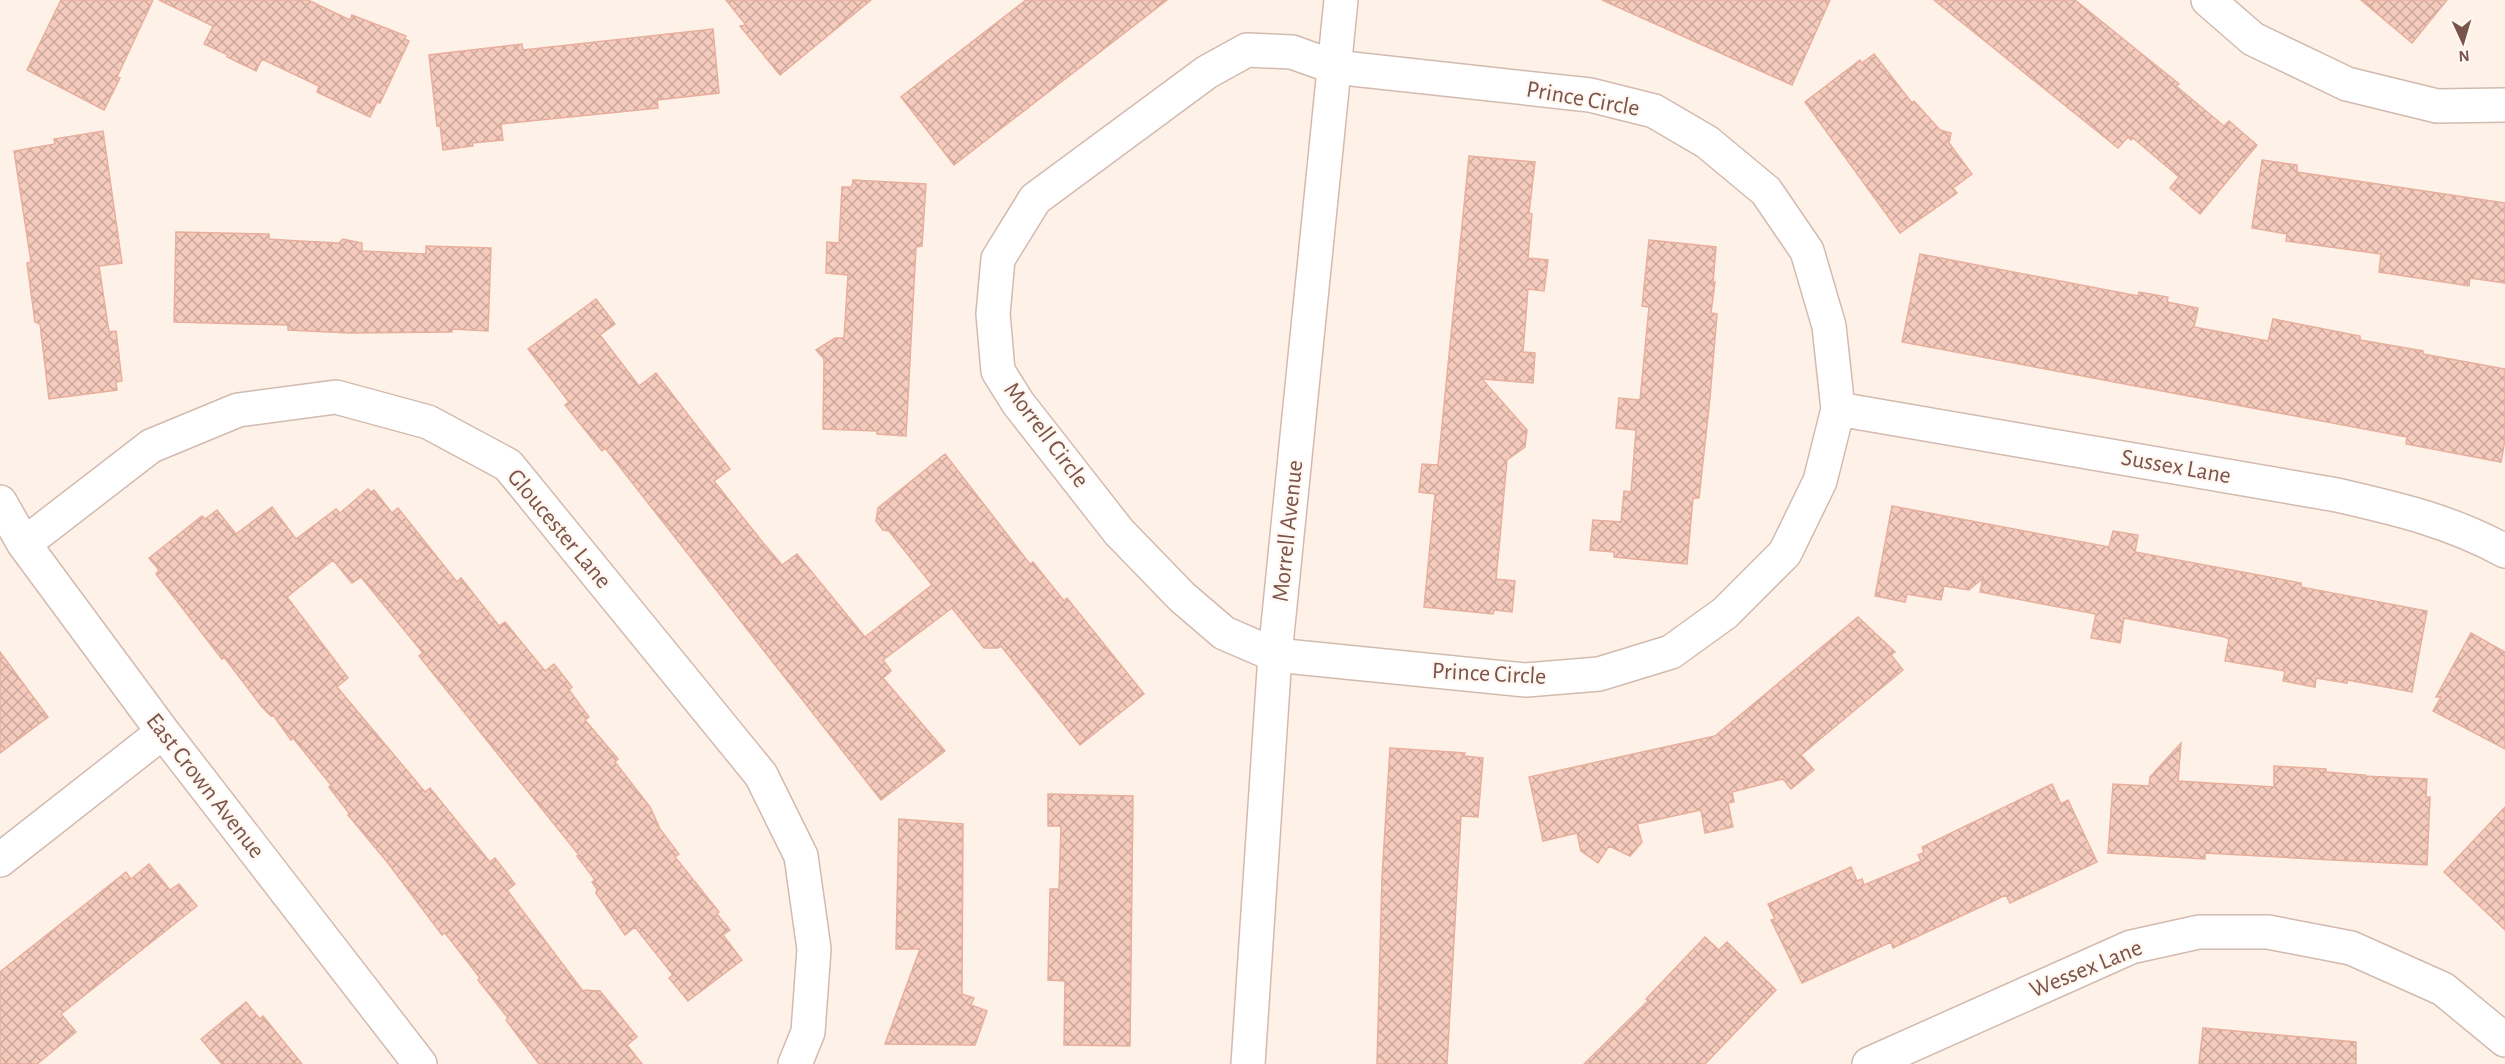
<svg xmlns="http://www.w3.org/2000/svg" width="2505" height="1064" viewBox="0 0 2505 1064" font-family="'Alegreya Sans',sans-serif">
<defs>
<pattern id="building-cross-hatch" width="8" height="8" patternUnits="userSpaceOnUse" patternTransform="scale(1.5)"><rect width="8" height="8" fill="#f5cbbe"/><path d="M0 0l8 8M0 8l8-8" fill="none" stroke="#cba79c"/></pattern>
</defs>
<rect width="100%" height="100%" fill="#fef2e8"/>
<path fill="url(#building-cross-hatch)" stroke="#e8af9d" stroke-width="1.5" d="M61 0H153L117 77 120 78 104 110 27 70Z
M159 0H308L350 20 352 15 406 36 405 39 409 41 380 103 377 102 370 117 317 92 319 86 262 59 256 71 227 57 228 55 204 44 213 26Z
M726 0H871L780 75 740 26 746 25Z
M1026 0H1167L954 165 901 97Z
M1602 0H1830L1792 85Z
M1934 0H2075L2179 84 2176 86 2224 126 2229 121 2257 145 2200 214 2170 188 2179 177 2133 138 2131 140 2128 137 2118 148Z
M2361 0H2447L2412 43Z
M713 29 719 93 657 100 658 108 501 124 503 140 472 143 473 146 443 150 440 125 437 126 429 55 522 44 523 50Z
M1874 54 1912 103 1914 101 1940 130 1951 133 1949 143 1972 174 1953 188 1957 193 1900 233 1805 102 1860 60 1862 63Z
M103 131 122 263 99 266 109 332 116 331 122 381 116 382 117 390 49 399 40 324 35 322 27 263 31 262 14 151 55 144 54 139Z
M1469 156 1535 162 1529 213 1532 214 1528 258 1548 260 1544 291 1528 289 1523 352 1535 353 1533 383 1482 379 1527 430 1525 447 1507 460 1499 548 1496 579 1515 581 1512 612 1494 610 1493 614 1424 607 1435 494 1419 492 1422 464 1438 465Z
M2262 160 2297 165V172L2505 203V283L2470 278 2469 286 2379 272 2381 254 2286 241 2287 234 2252 228Z
M853 180 926 184 922 246 916 247 906 436 877 434V431L823 429 824 359 816 350 835 338H844L848 275 826 273 827 242 839 243 842 187H852Z
M176 232 269 234V239L299 241 339 243 343 239 362 243V251L426 254V246L491 248 488 331 452 329V332L350 333 288 330V325L174 322Z
M1649 240 1716 247 1713 283 1715 282 1711 313 1717 314 1710 398 1699 498H1693L1687 564 1614 557V552L1590 550 1593 520 1621 522 1624 491 1631 492 1636 430 1616 428 1619 398 1640 400 1649 307 1642 306Z
M1920 254 2138 296 2139 292 2168 297 2167 302 2198 308 2194 327 2268 341 2273 319 2360 336V340L2423 351V354L2505 369V440L2501 462 2406 444 2407 437 1902 342Z
M596 299 615 324 600 335 639 386 656 373 730 469 714 481 760 539 782 565 797 554 865 637 932 585 889 531 883 530 876 521 878 508 945 454 1030 564 1033 562 1064 601 1067 598 1144 694 1080 745 1001 646 998 648H984L952 608 883 660 891 671 883 678 945 751 881 800 605 448 602 451 565 405 569 402 528 349Z
M368 489 371 492 374 490 392 513 398 508 457 582 461 578 499 626 505 622 545 671 554 664 572 687 569 690 589 717 585 720 618 759 615 762 650 807 660 829 679 854 675 857 719 912 717 914 730 930 723 935 742 960 688 1001 669 978 673 975 635 927 625 935 596 893 597 889 592 882 595 880 577 856 579 855 419 656 423 653 361 577 352 583 333 560 287 597 348 678 337 687 425 792 430 788 490 862 495 858 515 884 507 890 582 990 600 991 637 1037 627 1045 642 1064H539L506 1020 508 1018 478 980 480 978 445 933 442 935 388 863 348 815 349 813 329 787 331 785 293 738 291 740 273 715 271 716 262 707 224 657 222 659 156 574 159 570 149 558 202 516 205 519 217 510 236 534 272 507 296 539 336 509 340 513Z
M1892 506 2109 547 2113 531 2138 535 2135 552 2301 583V587L2427 611 2412 692 2347 680V683L2316 678 2315 687 2283 681 2285 671 2225 661 2229 639 2225 637 2124 618 2120 643 2091 638 2096 614 1980 592 1983 578 1969 590 1944 586 1941 600 1907 594 1905 602 1875 596Z
M1858 617 1895 652 1891 655 1903 670 1801 755 1814 770 1791 789 1783 779 1732 792 1734 802 1728 803 1733 827 1705 833 1701 810 1637 824 1642 842 1630 856 1609 846 1598 863 1581 851 1577 833 1543 841 1529 777 1715 736Z
M2471 633 2505 652V749L2433 711 2441 697H2436Z
M0 652 48 717 0 753Z
M2181 743 2178 781 2274 787V766L2326 769V772L2365 775 2364 776 2427 779 2426 797H2430L2427 865 2205 853V859L2108 853 2113 784 2149 786 2150 777Z
M1390 748 1465 753 1464 756 1483 758 1478 817 1461 816 1447 1064H1377L1382 877Z
M2052 784 2061 804 2068 800 2097 862 2010 903 2006 895 1893 948 1891 942 1802 983 1771 920 1775 919 1768 904 1851 867 1857 881 1862 879 1864 885 1921 861 1918 855 1924 852 1922 847Z
M1048 794 1133 796 1130 1046 1064 1045 1065 981 1048 980 1050 889H1059L1061 826H1048Z
M2505 807V930L2444 872Z
M899 819 963 824 962 994 974 998 971 1005 987 1011 975 1045 885 1044 920 949H896Z
M149 864 170 890 179 884 197 906 61 1014 76 1032 37 1064H0V972L126 872 131 879Z
M1705 937 1719 950 1727 942 1776 990 1705 1064H1584L1648 1001 1646 999Z
M246 1002 260 1019 263 1016 302 1064H222L201 1039Z
M2203 1028 2356 1042V1064H2199Z"/>
<g fill="none" stroke-linecap="round" stroke-linejoin="round">
<defs>
<path id="street" d="M2208 0 2253 39 2347 84 2437 106 2505 105
M1247 50 1292 52 1334 67 1590 95 1654 111 1707 142 1766 191 1807 251 1829 326 1838 409 1820 481 1785 553 1725 613 1671 652 1599 674 1526 680 1275 655 1224 633 1182 597 1119 532 1018 403 998 371 993 314 998 259 1035 199 1207 72Z
M1838 409 2337 495C2398 509 2450 521 2505 551
M0 502 24 544 163 732 420 1064
M24 544 151 446 238 410 336 397 428 422 508 465 761 775 801 856 814 949 808 1032 795 1064
M0 860 163 732
M1869 1064 2131 947 2199 932H2268L2351 948 2443 989 2505 1040"/>
<path id="secondary" d="M1248 1064 1275 655 1341 0"/>
</defs>
<use href="#street" stroke="#d3baaf" stroke-width="36"/>
<use href="#secondary" stroke="#d7b9ac" stroke-width="36"/>
<use href="#street" stroke="#fff" stroke-width="33"/>
<use href="#secondary" stroke="#fff" stroke-width="33"/>
</g>
<g text-anchor="middle" dominant-baseline="central" stroke-width="4.5" stroke-linejoin="round" paint-order="stroke">
<g font-size="24" fill="#7a544a" stroke="#fff7f0">
<text transform="translate(1583 99) rotate(10)">Prince Circle</text>
<text transform="translate(1046 435) rotate(53)">Morrell Circle</text>
<text transform="translate(2176 467) rotate(10)">Sussex Lane</text>
<text transform="translate(559 529) rotate(50)">Gloucester Lane</text>
<text transform="translate(1288 531) rotate(-84)">Morrell Avenue</text>
<text transform="translate(1489 674) rotate(3)">Prince Circle</text>
<text transform="translate(205 786) rotate(52)">East Crown Avenue</text>
<text transform="translate(2086 969) rotate(-22)">Wessex Lane</text>
</g>
</g>
<g transform="translate(2463 42) rotate(176)" stroke="#fff7f0" stroke-width="4.5" paint-order="stroke">
<path d="M0-4.5L10 22L0 15L-10 22Z" fill="#7a544a"/>
<text y="-9" font-size="16" font-weight="bold" text-anchor="middle" fill="#7a544a">N</text>
</g>
</svg>
